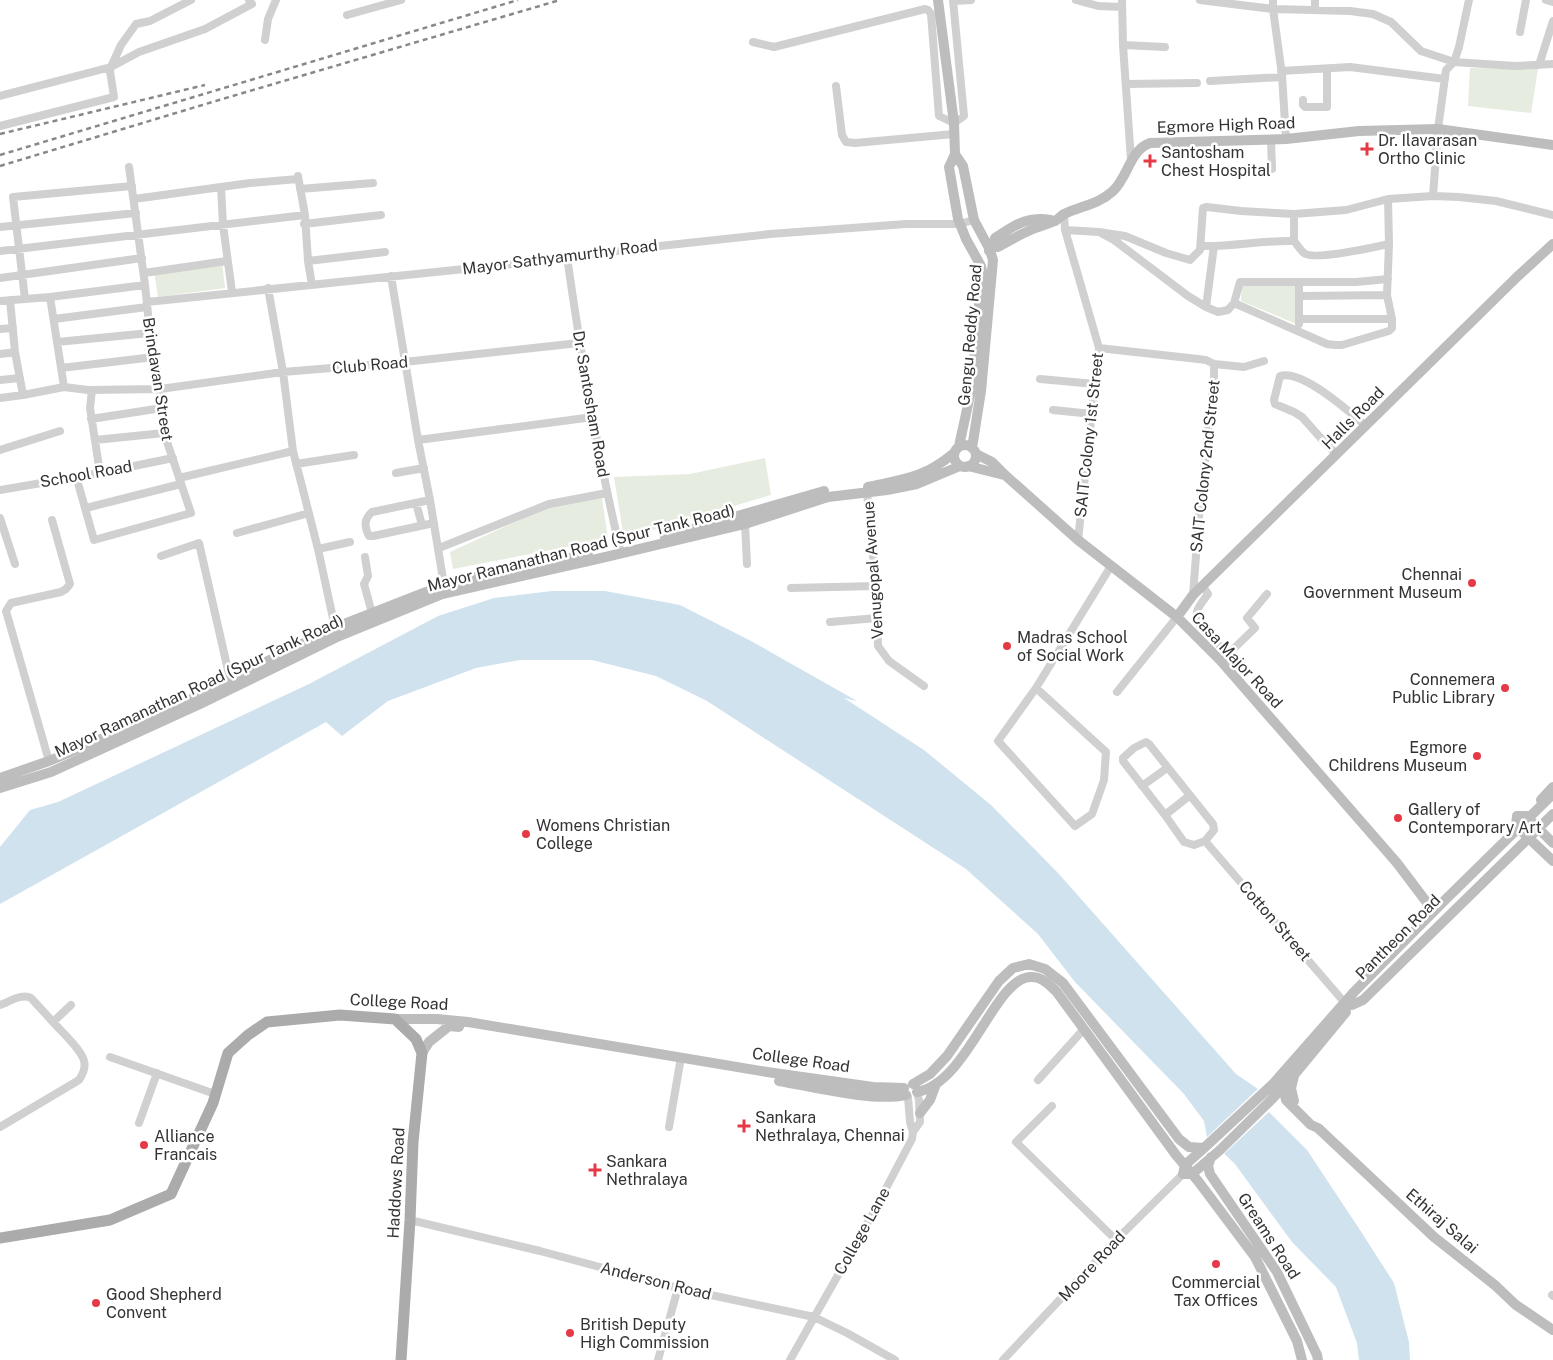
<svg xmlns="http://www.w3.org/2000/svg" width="1553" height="1360" viewBox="0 0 1553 1360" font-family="'Public Sans',sans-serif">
<rect width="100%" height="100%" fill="#fff"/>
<path fill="#e6ecdf" d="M1470 68 1538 69 1531 113 1468 106Z
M222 261 225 288 158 297 154 271Z
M1242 283H1298L1299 325 1241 301Z
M765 458 771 495 633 536 623 532 614 477 690 474Z
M602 498 608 539 453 569 450 552 554 504Z"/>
<path fill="#cfe2ee" d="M552 591H605L680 605 751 641 857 701 844 698 924 750 991 805 1058 873 1236 1074 1258 1089 1269 1112 1307 1150 1360 1230 1394 1283 1409 1342 1410 1360H1359L1357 1343 1336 1287 1292 1242 1235 1164 1207 1137 1204 1121 1184 1094 1075 982 1038 934 966 869 707 701 656 676 592 660H520L476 668 388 701 342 736 326 722 0 904V847L30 810 58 802 309 684 438 616 494 598Z"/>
<path fill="#fff" d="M1260 1087 1271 1110 1224 1154 1207 1137Z"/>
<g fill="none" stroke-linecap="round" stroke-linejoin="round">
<path stroke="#d0d0d0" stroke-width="8" d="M1076 0 1098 6 1122 7
M1122 0 1123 45 1131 160
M1200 0 1273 9 1350 11 1373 14 1391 22 1421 51 1454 62 1515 66 1553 64
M1273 0V9L1282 75 1286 139
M1546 0 1553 2
M954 1 971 0
M1315 10V0
M347 15 401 0
M1520 32 1526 0
M265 40 268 19 276 0
M753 42 774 47 925 9 928 10 931 14 939 116 954 123 964 116 953 0
M1123 45 1165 47
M1539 65 1553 21
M1281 71 1350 67 1445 79
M1210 81 1282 77
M1127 84 1197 83
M836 86 842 135 846 142 855 143 954 134
M0 96 111 67 121 45 136 24 150 21 191 0
M1303 100V105L1305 107H1327V69
M0 126 114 97 110 71 111 67 139 52 205 29 252 4 249 0
M1271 140 1272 169
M129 167 145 285
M298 176 305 215 308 261 312 285
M221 187 223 225 232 292
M300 189 373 183
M1433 196 1438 129 1446 70 1454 62 1459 47 1469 0
M134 199 250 183 298 179
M1064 214 1065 230 1099 348 1078 540
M1294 214V241C1297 244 1300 250 1304 253 1313 261 1374 247 1389 244
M304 224 381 215
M0 227 136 213
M1065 230 1099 232 1114 240 1188 296 1206 307 1218 312 1228 310 1234 303 1327 344 1335 345H1342L1389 331 1392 328V319L1387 295 1389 244 1388 199
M1099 232 1125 236 1166 253 1190 260 1200 250 1203 208 1207 207 1241 211 1294 214 1346 210 1388 199 1433 196 1459 197 1496 201 1553 215
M1201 246C1232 247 1263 240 1294 241
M0 251 305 215
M567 257C581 355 597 453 620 549
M308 261 385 252
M144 273 227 261
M391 276 418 440 430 500 444 585 443 590
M0 278 142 258
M1299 282V324
M268 288 283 372 293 451 318 549 336 632
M1300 296 1387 295
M50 297 64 387
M25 299 13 197 132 186
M10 300 15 352 23 395
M0 301 50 297 145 285 150 333 160 389 164 433 191 513 94 540 76 476
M147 302 522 263 632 249 770 234 906 224H959L974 220
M1234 303 1240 282H1356L1388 279
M1206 307 1214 246
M54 319 147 307
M1299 319H1392
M0 329 13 328
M57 342 150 333
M1099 348 1198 359 1206 360 1214 364 1244 367 1264 361
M0 354 15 352
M61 368 154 357
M1040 379 1095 384
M0 380 20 378
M92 390 90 408 100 473
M0 398 23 395 64 387 88 390 160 389 283 372 404 362 579 343
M1053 410 1092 414
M91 419 162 408
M95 440 164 433
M418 440 593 417
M0 450 60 431
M1337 454 1327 445 1302 417 1294 412 1275 404 1274 400 1280 376C1302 369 1350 412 1366 426
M296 464 354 455
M396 473 424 468
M179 478 293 451
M0 490 100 473 173 458
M867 493 876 586 878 646 889 661 924 686
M430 500 372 512C364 519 364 526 369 536H373L434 523
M416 503 422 525
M86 508 181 484
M0 518 15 564
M745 524 747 564
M237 533 309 513
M439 548 549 504 607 493
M318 549 350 542
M161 556 199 543 230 679
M365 557 368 576 364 584 372 613
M1203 586 1208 594C1201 604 1192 612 1199 624L1228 654
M791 588 876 586
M1193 595 1199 516 1214 376V364
M830 622 877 618
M1221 661 1255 628 1247 618 1267 594
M1036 688 1106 752 1104 780 1092 814 1075 826 998 741 1036 688 1111 566
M1117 692 1177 617
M49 761 6 611 11 603 61 592 66 589 70 584 52 520
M1142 786 1167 768
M1165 815 1189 796
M1205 841 1194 845 1184 842 1165 815 1123 761V758L1134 748 1146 742 1149 744 1213 824 1214 830 1205 841 1345 1003
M0 1005C9 1002 22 993 31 998L53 1022
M110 1057 215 1094
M1038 1080 1084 1029
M1052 1106 1016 1142 1116 1240
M139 1123 157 1073
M0 1127 79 1080C83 1074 86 1068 84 1061 82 1050 61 1031 53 1022L71 1005
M669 1127 680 1063
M913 1132 920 1122 919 1100 917 1093
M410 1220 540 1251 678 1288 814 1317 847 1333 895 1360
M1552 1295 1553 1296
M658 1360 678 1288
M790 1360 872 1215 912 1139 913 1132 910 1122 908 1097
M1003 1360 1116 1240 1183 1174"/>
<path stroke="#bdbdbd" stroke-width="10" d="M938 0 954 123 955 154 949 167 958 219 966 239 981 266 982 271 971 391 959 446
M955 154 963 166 974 220 990 250 993 260 981 391 972 448
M993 246 998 247C1010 240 1021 234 1033 229 1040 226 1048 224 1055 221 1058 219 1061 216 1064 214 1081 206 1099 204 1113 191 1128 177 1130 150 1150 143L1286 139 1359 131 1438 129 1553 145
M989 251 993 246 995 238C1016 225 1025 216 1051 220
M954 456a11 11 0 1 1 22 0a11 11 0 1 1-22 0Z
M976 454 992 462 1005 475 1078 540 1177 617 1221 661 1397 863 1431 908
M968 466 1004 475
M868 487C905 479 924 478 954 453
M665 537 824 491
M1177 617 1193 595 1518 276 1553 244
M0 778 49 761 171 709 334 628 444 585 521 566 588 555
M0 788 51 772 200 704 339 636 442 594 597 559 745 524 828 497 887 490 917 484 960 466
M1541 800 1553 787
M1553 843 1526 816H1517L1516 826 1553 861
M1352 1005 1363 1000 1553 814
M395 1019H437L468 1022 767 1072 873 1087 904 1088
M422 1053 429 1042 449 1026 459 1027
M1294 1076 1291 1088 1294 1101
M779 1081C815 1087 871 1102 906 1095
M913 1084 930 1074 947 1056 999 981 1013 968 1029 964 1045 969 1063 983 1179 1139 1189 1147 1204 1148 1273 1084 1353 993
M917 1092C968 1083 994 979 1030 977 1041 976 1048 984 1056 991L1176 1155 1198 1181 1255 1257 1297 1341 1302 1360
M1285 1095 1286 1100 1311 1125 1318 1128 1434 1237 1496 1286 1516 1305 1553 1330
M920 1113 930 1100 936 1084
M1204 1148 1185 1165 1183 1174H1192L1220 1150 1272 1099 1294 1075 1346 1012
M1211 1157 1208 1166 1210 1174 1277 1272 1317 1355 1318 1360"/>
<path stroke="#ababab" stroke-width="11" d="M0 1238 110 1220 171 1194 213 1103 228 1053 248 1035 267 1022 340 1015 395 1019 416 1039 422 1053 413 1142 410 1220 401 1360"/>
<path stroke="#888" stroke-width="2.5" stroke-dasharray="5 4" stroke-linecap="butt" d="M0 134 205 85
M0 155 518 0
M0 166 219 100 560 0"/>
<path stroke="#bdbdbd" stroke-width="10" d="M1353 993 1446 899 1553 794"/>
</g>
<g fill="#e63946" stroke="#fff" stroke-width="2">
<path d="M1364.5 141.5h5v5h5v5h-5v5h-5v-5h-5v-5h5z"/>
<path d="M1147.5 153.5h5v5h5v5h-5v5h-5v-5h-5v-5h5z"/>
<circle cx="1472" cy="583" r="5"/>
<circle cx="1007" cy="646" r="5"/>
<circle cx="1505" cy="688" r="5"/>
<circle cx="1477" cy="756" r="5"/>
<circle cx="1398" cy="818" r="5"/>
<circle cx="526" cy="834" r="5"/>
<path d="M741.5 1118.5h5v5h5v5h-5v5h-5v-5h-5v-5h5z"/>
<circle cx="144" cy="1145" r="5"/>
<path d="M592.5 1162.5h5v5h5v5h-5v5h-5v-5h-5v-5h5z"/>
<circle cx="1216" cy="1264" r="5"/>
<circle cx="96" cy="1303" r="5"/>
<circle cx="570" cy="1333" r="5"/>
</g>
<g text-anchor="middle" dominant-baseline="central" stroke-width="5" stroke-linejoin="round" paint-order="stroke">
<g font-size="16" fill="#333" stroke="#fff">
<text transform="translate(1226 125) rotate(-2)">Egmore High Road</text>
<text transform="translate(560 257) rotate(-7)">Mayor Sathyamurthy Road</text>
<text transform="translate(970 335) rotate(-85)">Gengu Reddy Road</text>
<text transform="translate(370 365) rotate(-5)">Club Road</text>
<text transform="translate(158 379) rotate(81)">Brindavan Street</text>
<text transform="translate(591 404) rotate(80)">Dr. Santosham Road</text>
<text transform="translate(1353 418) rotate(-45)">Halls Road</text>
<text transform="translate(1089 435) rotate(-84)">SAIT Colony 1st Street</text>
<text transform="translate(1205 466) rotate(-84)">SAIT Colony 2nd Street</text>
<text transform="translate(86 474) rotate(-10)">School Road</text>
<text transform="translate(581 548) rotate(-14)">Mayor Ramanathan Road (Spur Tank Road)</text>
<text transform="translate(873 570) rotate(-94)">Venugopal Avenue</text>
<text transform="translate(1237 660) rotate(47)">Casa Major Road</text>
<text transform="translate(199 686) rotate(-25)">Mayor Ramanathan Road (Spur Tank Road)</text>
<text transform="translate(1275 921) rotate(49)">Cotton Street</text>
<text transform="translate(1398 937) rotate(-45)">Pantheon Road</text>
<text transform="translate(399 1002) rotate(3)">College Road</text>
<text transform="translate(801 1060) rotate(8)">College Road</text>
<text transform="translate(396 1183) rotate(-87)">Haddows Road</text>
<text transform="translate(1442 1221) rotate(41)">Ethiraj Salai</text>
<text transform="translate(862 1231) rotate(-61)">College Lane</text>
<text transform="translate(1269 1236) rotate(57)">Greams Road</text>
<text transform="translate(1092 1266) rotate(-47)">Moore Road</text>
<text transform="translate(656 1281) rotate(14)">Anderson Road</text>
</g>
<g font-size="16" fill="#333" stroke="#fff" text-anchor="start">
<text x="1378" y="140">Dr. Ilavarasan<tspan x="1378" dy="18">Ortho Clinic</tspan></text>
<text x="1161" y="152">Santosham<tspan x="1161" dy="18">Chest Hospital</tspan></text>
<text x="1462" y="574" text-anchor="end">Chennai<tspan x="1462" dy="18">Government Museum</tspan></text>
<text x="1017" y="637">Madras School<tspan x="1017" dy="18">of Social Work</tspan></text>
<text x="1495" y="679" text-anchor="end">Connemera<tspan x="1495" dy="18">Public Library</tspan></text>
<text x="1467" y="747" text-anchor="end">Egmore<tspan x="1467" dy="18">Childrens Museum</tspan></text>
<text x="1408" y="809">Gallery of<tspan x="1408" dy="18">Contemporary Art</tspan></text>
<text x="536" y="825">Womens Christian<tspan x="536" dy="18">College</tspan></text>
<text x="755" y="1117">Sankara<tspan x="755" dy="18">Nethralaya, Chennai</tspan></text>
<text x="154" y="1136">Alliance<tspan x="154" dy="18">Francais</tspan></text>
<text x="606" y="1161">Sankara<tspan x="606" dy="18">Nethralaya</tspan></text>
<text x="1216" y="1282" text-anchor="middle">Commercial<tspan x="1216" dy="18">Tax Offices</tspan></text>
<text x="106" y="1294">Good Shepherd<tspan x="106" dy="18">Convent</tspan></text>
<text x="580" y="1324">British Deputy<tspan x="580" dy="18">High Commission</tspan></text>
</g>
</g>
</svg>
